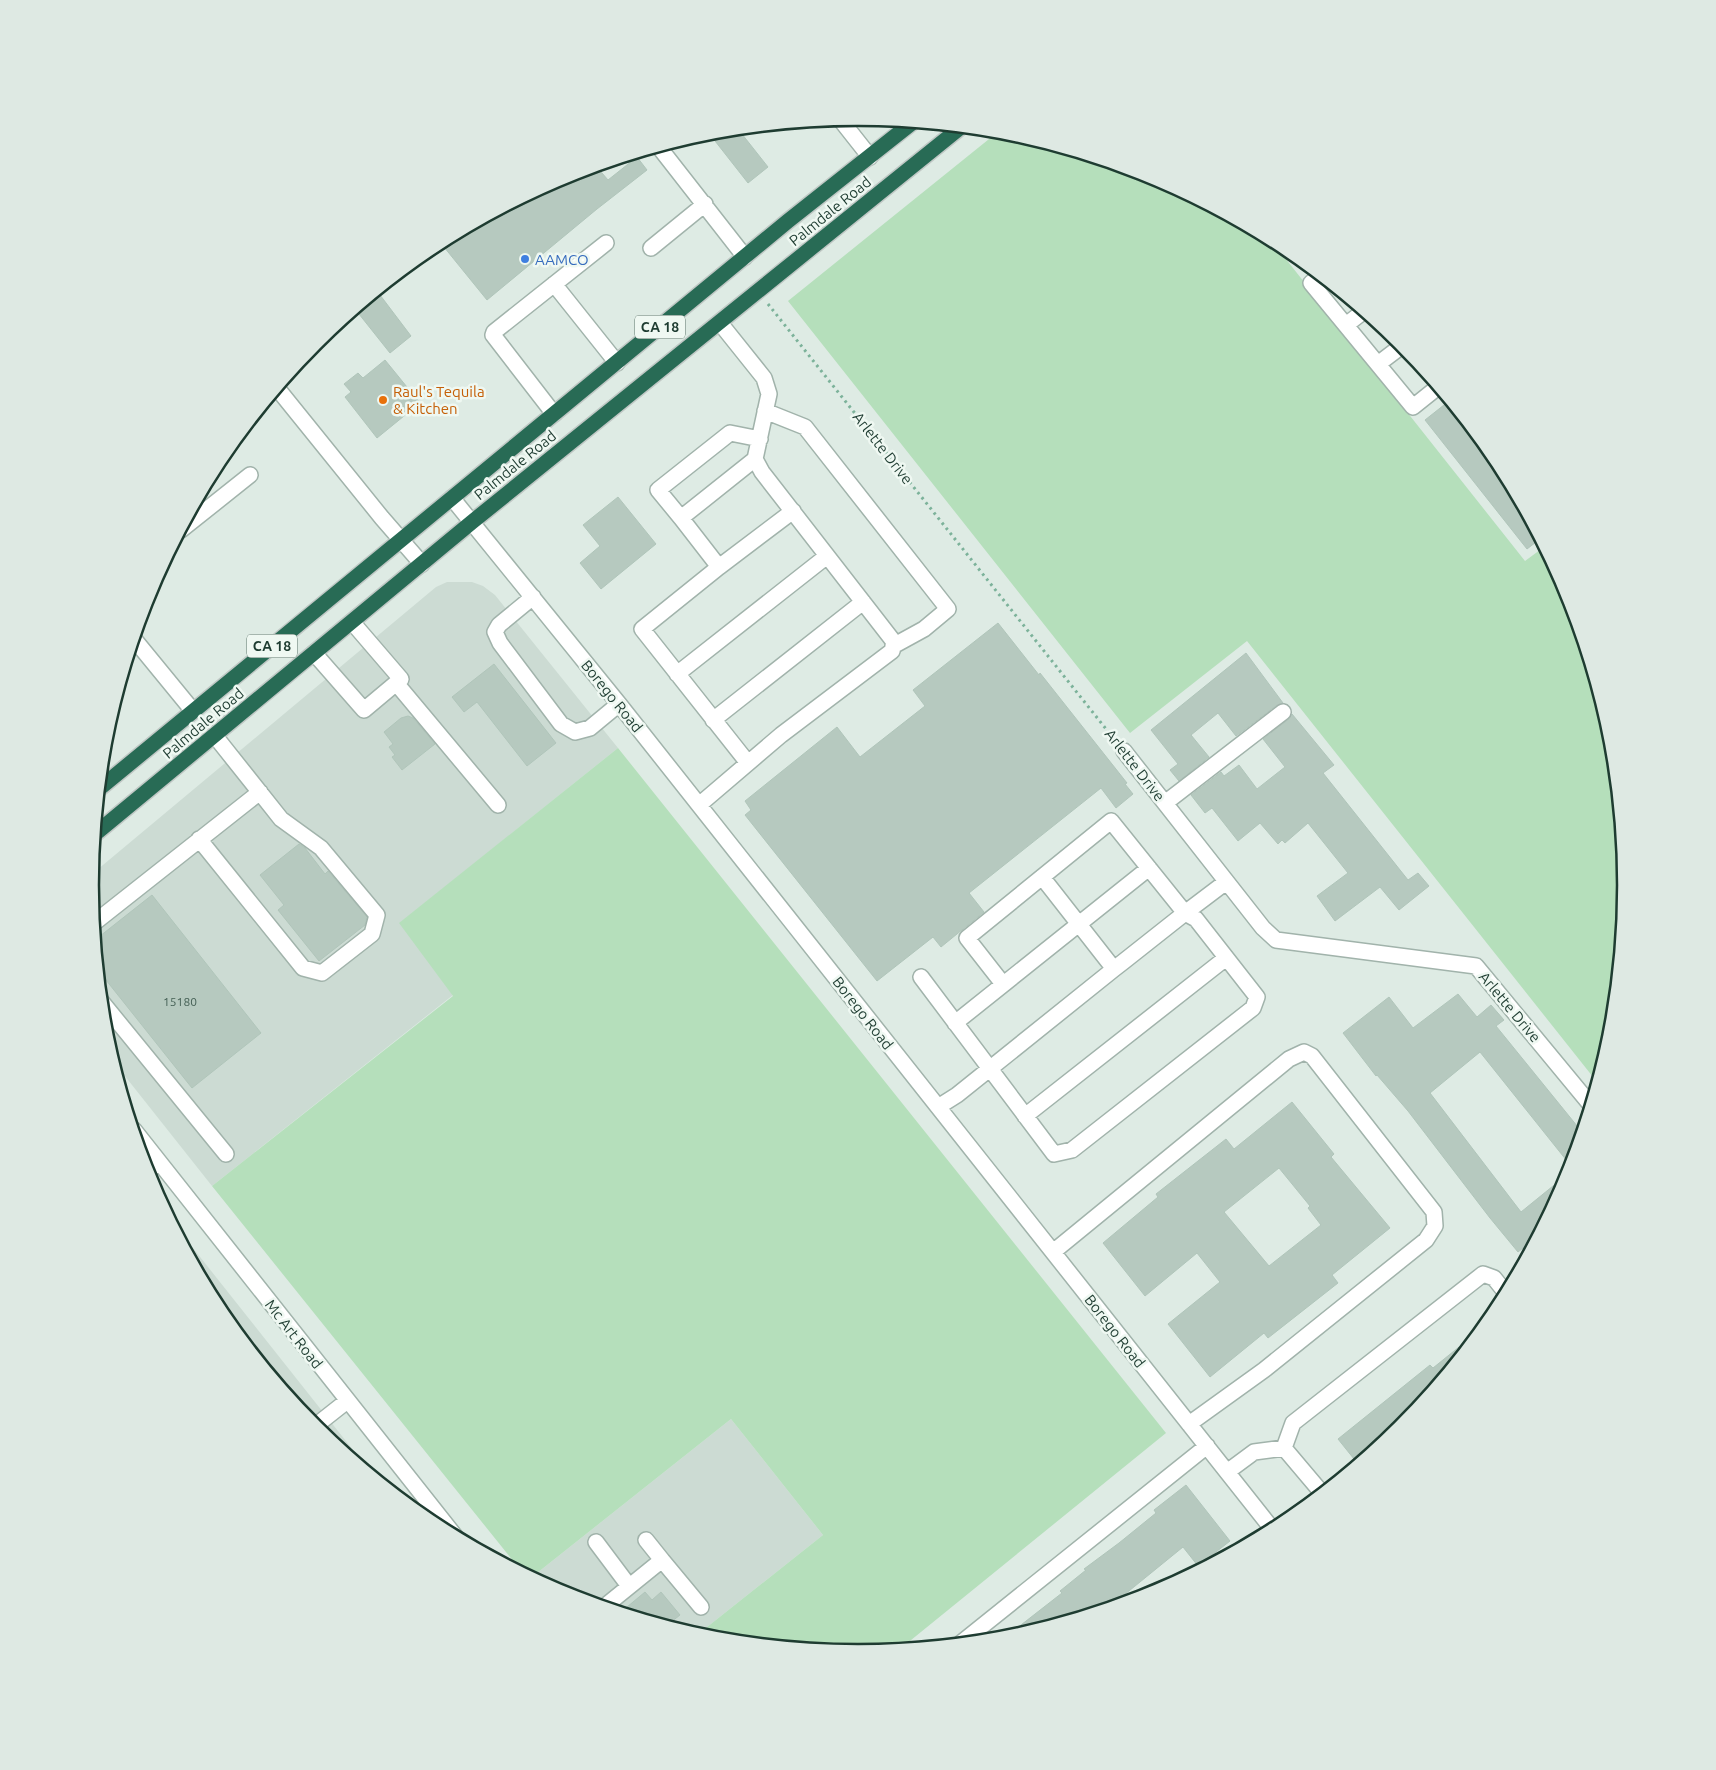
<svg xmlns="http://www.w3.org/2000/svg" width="1716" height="1770" viewBox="0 0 1716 1770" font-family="Ubuntu,sans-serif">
<rect width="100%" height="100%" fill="#deebe4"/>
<path fill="#ccdbd3" d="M447 582H472L483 586 495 595 618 748 400 923 453 995 212 1186 113 1061 105 1035 90 885 91 875 436 587Z
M170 1219 376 1479 315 1428 219 1311Z
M731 1419 823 1535 697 1635 564 1594 532 1577Z"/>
<path fill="#b5dfbb" d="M999 131 1008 132 1152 176 1270 239 1525 561 1544 547 1568 591 1611 735 1626 885 1611 1035 1597 1082 1247 641 1130 733 788 301Z
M618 748 1166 1433 900 1649 858 1653 708 1638 697 1635 823 1535 731 1419 532 1577 522 1572 212 1186 453 996 399 923Z"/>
<path fill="#b6c9bf" stroke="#b0c5ba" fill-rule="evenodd" d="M738 129 768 167 748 183 708 132Z
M637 157 647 170 597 209 487 300 444 247 468 227 564 175 596 166 608 180Z
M377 291 411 336 390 353 355 309Z
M385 360 420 403 377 438 345 397 351 392 344 384 358 373 363 378Z
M1449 401 1497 459 1540 539 1527 549 1425 420Z
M618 497 656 544 601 589 580 563 600 546 583 525Z
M998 623 1039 675 1040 673 1127 783 1125 784 1133 794 1116 808 1101 788 969 893 984 912 941 947 933 937 877 981 745 815 751 810 745 801 837 727 860 757 925 706 913 690Z
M1246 653 1283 703 1277 705 1236 736 1218 713 1191 735 1209 757 1179 781 1170 770 1178 764 1151 730Z
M494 664 556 743 527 766 477 702 464 712 452 697Z
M1292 714 1334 765 1323 773 1408 880 1418 873 1429 886 1399 910 1380 887 1335 921 1317 896 1348 873 1308 823 1285 843 1282 840 1278 844 1260 823 1238 841 1212 808 1205 813 1191 795 1221 772 1224 776 1239 765 1257 789 1285 767 1263 739 1289 719Z
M408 716 413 718 435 744 402 770 392 757 395 755 389 747 393 744 384 732 401 718Z
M299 844 305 848 325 874 328 871 367 917 365 925 319 961 278 910 284 905 260 875Z
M152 895 261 1033 192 1088 98 970 95 940Z
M1458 994 1477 1017 1491 1005 1504 1020 1496 1026 1582 1132 1571 1166 1480 1052 1430 1093 1521 1212 1569 1173 1537 1237 1518 1252 1490 1218 1408 1111 1377 1075 1376 1076 1343 1033 1389 997 1413 1028Z
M1292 1102 1334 1154 1331 1157 1390 1228 1332 1275 1338 1283 1268 1338 1264 1333 1210 1377 1168 1324 1220 1282 1197 1253 1145 1296 1103 1243 1158 1197 1156 1194 1226 1139 1234 1149ZM1279 1168 1310 1206 1308 1208 1321 1225 1269 1266 1224 1212Z
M1459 1347 1464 1352 1401 1428 1358 1464 1338 1439 1430 1365 1433 1368Z
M1186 1485 1230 1541 1198 1566 1183 1547 1108 1608 1003 1639 1062 1593 1060 1591 1086 1570 1084 1569 1119 1543 1156 1513 1154 1510Z
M645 1592 652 1600 661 1592 680 1615 666 1626 621 1612Z"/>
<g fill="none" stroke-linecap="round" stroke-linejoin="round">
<defs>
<path id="minor" d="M840 119 870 157
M659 147 745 257
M651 248 705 204
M1320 276 1311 283 1413 407 1438 387
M554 284 617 363
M1346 325 1364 311
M1378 364 1403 345
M277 388 382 518 422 564
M765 411 805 427 948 609 924 629 893 646
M554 414 493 335 494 332 606 243
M452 498 619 704 1273 1530
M681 518 658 490 730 433 760 439
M181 530 250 475
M719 567 793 511
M533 597 499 625 495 632 500 643 561 724 575 732 590 728 619 704
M134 639 193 711
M314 653 364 710 401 679 352 622
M677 674 827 556
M396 683 498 805
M713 720 863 602
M1124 751 1263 928 1276 940 1476 966 1590 1104
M748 763 642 629 719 567 681 518 755 459
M1165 803 1283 712
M699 805 781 735 892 651 894 642 762 472 755 459 769 394 764 378 720 323
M199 839 303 968 322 973 372 934 377 915 321 848 281 819 215 736
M1042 877 1114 969
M94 923 260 792
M921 977 1054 1154 1072 1150 1253 1008 1257 997 1196 919 1185 913 1123 962 1114 969 957 1095 938 1107
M1003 984 967 938 1111 821 1185 913 1226 882
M101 1001 226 1154
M955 1023 1149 868
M1025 1116 1226 958
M134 1130 455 1536
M146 1172 159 1162
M1053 1252 1289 1059 1304 1052 1312 1056 1434 1212 1435 1226 1426 1240 1264 1370 1189 1424
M314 1427 347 1401
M1227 1472 1254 1452 1284 1448
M1322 1493 1284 1448 1293 1423 1483 1274 1494 1278 1506 1293
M646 1540 662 1560
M596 1542 629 1586
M604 1607 662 1560 701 1607
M961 1643 1207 1446"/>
<path id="highway" d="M100 788 788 221 913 122
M95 834 472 522 961 127"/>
</defs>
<use href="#minor" stroke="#a1b3ab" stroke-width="18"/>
<use href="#highway" stroke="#c0c8c5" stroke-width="18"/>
<path stroke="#7cb29a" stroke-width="3" stroke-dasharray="2.5 4" stroke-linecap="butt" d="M768 304 1114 739"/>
<use href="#minor" stroke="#fff" stroke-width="15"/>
<use href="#highway" stroke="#286b55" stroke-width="15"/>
</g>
<circle fill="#3f7fe0" stroke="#eff8f2" stroke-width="2" cx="525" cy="259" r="5"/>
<circle fill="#e8710a" stroke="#eff8f2" stroke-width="2" cx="383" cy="400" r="5"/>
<g text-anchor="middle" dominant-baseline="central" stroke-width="5" stroke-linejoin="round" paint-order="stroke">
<g font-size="12" fill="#445f54">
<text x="180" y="1001">15180</text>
</g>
<g fill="#eff8f2" stroke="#5d746b" stroke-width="1">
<rect x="635" y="315.5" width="50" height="23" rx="4"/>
<rect x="247" y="634.5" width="50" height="23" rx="4"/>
</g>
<g font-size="14" font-weight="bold" fill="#1e3c31">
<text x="660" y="327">CA 18</text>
<text x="272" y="646">CA 18</text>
</g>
<g font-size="15" fill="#1e3c31" stroke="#eff8f2">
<text transform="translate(830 211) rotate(-39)">Palmdale Road</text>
<text transform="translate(883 448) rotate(52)">Arlette Drive</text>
<text transform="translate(515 465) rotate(-39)">Palmdale Road</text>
<text transform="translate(612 696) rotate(51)">Borego Road</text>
<text transform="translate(203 723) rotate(-40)">Palmdale Road</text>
<text transform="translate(1135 765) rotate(52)">Arlette Drive</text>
<text transform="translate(1510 1007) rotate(50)">Arlette Drive</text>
<text transform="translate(863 1013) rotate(52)">Borego Road</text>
<text transform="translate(1115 1331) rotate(52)">Borego Road</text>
<text transform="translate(294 1334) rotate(52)">Mc Art Road</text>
</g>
<g font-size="15" fill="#366cbe" stroke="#eff8f2" text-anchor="start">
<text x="535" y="259">AAMCO</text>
</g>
<g font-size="15" fill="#c56008" stroke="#eff8f2" text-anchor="start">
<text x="393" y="391">Raul's Tequila<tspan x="393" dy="17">&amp; Kitchen</tspan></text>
</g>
</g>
<path d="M0 0H1716V1770H0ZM99 885a759 759 0 1 1 1518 0a759 759 0 1 1-1518 0Z" fill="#dee9e3" fill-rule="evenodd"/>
<path fill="none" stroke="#1e3c31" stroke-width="2.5" d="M99 885a759 759 0 1 1 1518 0a759 759 0 1 1-1518 0Z"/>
</svg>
